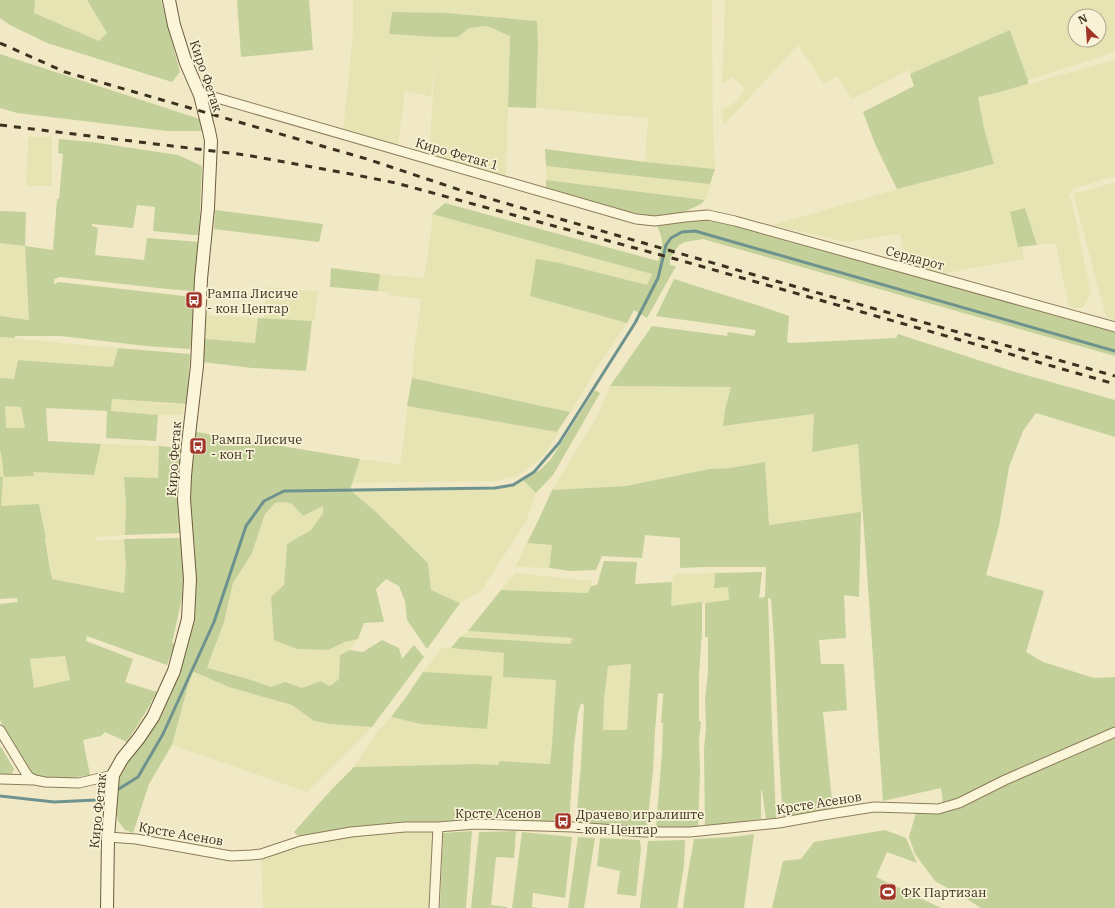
<svg xmlns="http://www.w3.org/2000/svg" width="1115" height="908" viewBox="0 0 1115 908" font-family="'IBM Plex Serif',serif">
<rect width="100%" height="100%" fill="#f1e9c6"/>
<path fill="#e7e4b3" fill-rule="evenodd" d="M35 0H87L107 33 99 41 34 13Z
M353 0H712L713 126 715 169 645 162 648 118 536 108 538 44 536 21 447 13 392 12 389 34 436 37H458L469 28 487 26 510 36 506 177 429 159 435 57 431 97 405 91 398 146 343 131 353 32Z
M725 0H1115V52L1028 80 1018 51 1010 30 910 74 909 70 852 99 837 76 824 84 798 45 723 126 722 110 737 101 745 88 733 77 722 84ZM1075 16H1099V40H1075Z
M1115 60V176L1073 189V193L1090 190 1115 182V320L1106 317 1073 193 1069 195 1074 210 1091 294 1083 307 1076 308 1069 307 1056 245 1051 244 1037 245 1025 208 1019 247H1022L1024 259 931 276 908 269 900 234 846 242 773 225 897 189 994 164 984 128 978 97 996 93Z
M28 137H52V186H26Z
M546 166 712 184 705 200 546 180Z
M432 214 652 274 647 285 560 263 530 296 627 323 593 374 582 394 570 412 412 378 414 349 417 329 421 299 390 295V293L378 291 380 274 424 278 431 232Z
M0 243 25 246 29 320 0 316Z
M266 287 318 291 315 321 264 319Z
M206 315 258 318 255 343 205 339Z
M0 337 118 348 113 367 18 360 14 379 0 378Z
M610 386 731 387 725 410 724 426 814 414 812 452 858 443 863 512 769 525 765 462 730 468 710 469 626 486 552 490 598 415Z
M112 399 184 405 183 415H158L111 411Z
M5 406 21 407 25 428H6Z
M407 406 559 432 544 456 517 476 497 481 352 483 360 459 400 464 406 421Z
M101 444 159 446 158 479 124 477 126 506 125 535 96 537V541L124 539 126 564 124 593 52 579 46 538 39 504 0 507 3 477H0V451L34 476 33 472 93 475Z
M523 480 536 493 526 522 481 591 460 603 431 590 428 563 376 512 350 490 487 489 505 488Z
M285 502 292 504 303 516 323 506V513L312 530 287 544 284 585 271 598 274 639 297 649 328 650 345 642 358 639 350 650 340 655 339 679 330 686 320 681 302 688 285 682 271 687 245 678 207 668 213 655 224 622 233 583 252 553 265 514 275 503Z
M527 543 552 545 549 568 515 567Z
M515 573 592 581 589 593 501 590Z
M715 573 714 587H728L729 601 671 606 672 582 674 574Z
M468 631 573 638 570 644 460 637Z
M443 647 505 653 503 677 556 680 552 745 550 764 500 761 499 765 478 764 354 767 377 732 391 717 421 724 492 677 423 672Z
M65 656 70 680 34 689 30 659Z
M631 664 627 731 603 730 604 700 608 666Z
M192 671 229 687 292 705 314 721 330 724 372 727 307 792 172 745Z
M438 827 434 908H263L261 854 300 841Z"/>
<path fill="#c3d099" fill-rule="evenodd" d="M0 0H35L34 13 99 41 107 33 87 0H161L180 72 172 82 47 43 10 25 0 18Z
M237 0H309L313 50 241 57Z
M392 12 447 13 537 21 538 44 536 108 508 107 510 36 487 26 469 28 458 37H436L389 34Z
M1010 30 1028 80V84L996 93 978 97 984 128 994 164 897 189 875 144 863 112 914 86 910 74Z
M0 54 203 120V131H167L17 113 0 108Z
M59 139 92 142 178 155 202 166 199 235H193L153 231 155 207 137 205 133 228 92 224V226L98 228 95 255 144 260 147 238 200 242 198 267 194 291 167 289 60 277 54 279V284L59 282 193 297V331L190 349 146 346 60 336H15V338L0 337V316L29 320 25 246 0 243V211L26 212 25 246 53 250 57 199H59L63 154 58 153Z
M545 149 645 162 715 169 710 184 546 166Z
M546 180 705 200 701 204 684 212 649 218 546 188Z
M445 203 658 261C664 241 664 241 655 221L708 215 1115 327V356L703 239 685 242 679 245 670 258V265L676 266 647 318 634 310 627 323 530 296 536 259 560 263 647 285 652 274 432 214Z
M1025 208 1037 245 1018 247 1010 212Z
M215 210 323 224 319 242 214 229Z
M331 268 380 274 378 291 330 287Z
M674 279C712 292 751 302 789 316L787 342 791 343 896 338 898 334 1015 372 1115 400V437L1036 413 1023 431 1009 467 999 526 986 575 1044 591 1026 652 1043 662 1094 678 1115 677V730L958 801 943 804 941 788 883 801 858 444 812 452 814 414 723 426 725 410 731 387 610 386 652 326 727 336 728 332 754 336 756 330 656 316Z
M258 318 312 321 306 371 252 368 202 362 205 339 255 343Z
M118 348 190 354 187 404 112 399 111 411 158 415 156 441 106 438 107 411 46 408 48 441 101 444 94 475 33 472 34 476 4 477 1 452 0 451V378L14 379 18 360 113 367ZM5 406 21 407 25 428H6Z
M412 378 570 412 557 432 407 406Z
M595 390 600 393 553 475 536 493 523 480 540 470 551 459Z
M190 431 360 459 350 490 376 512 428 563 431 590 460 603 427 649 407 620 405 601 399 586 386 579 376 589 384 622 364 623 358 639 345 642 328 650 297 649 274 640 271 597 284 585 287 544 311 530 323 513V506L303 516 292 504 285 502 275 503 265 514 252 553 233 583 224 622 207 668 245 678 271 687 285 682 302 688 320 681 330 686 339 679 340 655 350 650 363 652 382 640 399 648 402 659 414 645 424 657 372 727 330 724 314 721 292 705 229 687 192 671 172 745 149 784 133 833 125 830 118 821 116 811 119 775 127 760 149 733 170 696 179 671 188 619 186 527Z
M159 446 182 448 178 480V508L180 533 125 535 126 506 124 477 158 478Z
M765 462 769 525 861 512 859 597 844 595 846 638 819 640 821 664H844L847 710 823 712 833 810 807 814 783 817C777 744 777 671 771 599L768 598 772 726 776 818 766 819 762 790H761V819L705 828 704 749 706 728 705 699 708 673V637H705V603L729 600 728 587 714 588 715 573 762 572 759 598 765 597 766 567H704L680 568V538L645 535 642 558 602 556 596 570 571 571 549 568 552 545 527 543 538 521 552 490 626 486 710 469 730 468Z
M0 477H3L1 506 39 504 46 538H45L50 569 52 579 124 593 126 564 124 539 180 538 185 568 182 598 172 643 175 644 167 665 87 636 86 641 133 659 125 682 157 692 144 715 127 742 105 732 101 736 83 740 90 775 65 779 36 776 30 772 12 744 0 720V604L18 602 17 598 0 599ZM65 656 70 680 34 688 30 659Z
M604 561 637 562 635 584 672 582 671 606 702 602V632L699 675V721L701 722 699 740 700 772 698 828H656L662 752 663 723H661L663 696 664 694 658 693 655 731 653 770 647 829 576 824 581 764 584 705 581 703 578 713 574 746 569 825 468 821 403 823 299 837 294 832 332 789 354 767 478 764 498 765 500 761 550 764 552 745 556 680 503 677 504 653 451 648 460 637 570 644 573 638 468 631 501 590 588 593 591 586 597 585ZM631 664 627 730H603L604 700 608 666Z
M423 672 492 676 487 729 421 724 391 717 406 697Z
M1115 732V908H981L962 896 935 881 915 854 909 837 917 809H938Z
M0 747H1L14 769 12 774H0Z
M885 830 906 838 917 863 887 852 876 877 941 908H772L783 861 801 859 814 842Z
M472 831 466 908H440L443 833Z
M516 831 514 858 496 857 491 905 507 907V908H471L479 832Z
M522 832 572 837 565 898 533 893 532 907 540 908H512Z
M754 834 744 908H683L687 879 694 839 732 837Z
M578 837 595 838 584 908H568Z
M600 838 640 840 641 849 636 896 617 894 620 871 597 866Z
M685 840 684 866 677 908H640C642 885 646 863 648 841Z"/>
<g fill="none" stroke-linecap="round" stroke-linejoin="round">
<path stroke="#6e938e" stroke-width="3" d="M117 790 138 777 163 734 214 622 246 526 264 501 284 491H287L495 488 513 485 534 472 559 443 635 323 658 278 666 245 671 238 682 232 695 231 1115 351
M0 796 54 802 96 800 102 797"/>
<defs>
<path id="minor" d="M200 95 217 98 636 219 655 221 685 217 708 215 735 221 1115 327
M0 730 26 773 29 777 35 780 45 782 79 783 113 775
M0 779 34 780
M108 837 136 839 231 856 251 855 261 854 300 841 351 832 405 827H438L475 824 573 827 645 832H690L779 823 823 815 874 807 938 809 959 803 1005 780 1115 732
M434 908 438 827"/>
<path id="secondary" d="M107 908 108 837 113 775 122 759 139 738 153 717 174 671 188 619 190 579 184 499 185 476 188 444 197 366 201 279 208 208 211 141 209 131 200 95 186 63 174 25 169 0"/>
</defs>
<use href="#minor" stroke="#8d7c5b" stroke-width="11"/>
<use href="#secondary" stroke="#6f5c3e" stroke-width="14"/>
<use href="#minor" stroke="#fbf5da" stroke-width="9"/>
<use href="#secondary" stroke="#fbf5da" stroke-width="12"/>
<path stroke="#3d311f" stroke-width="3" stroke-dasharray="7 7" stroke-linecap="butt" d="M0 43 65 72 367 159 463 191 772 280 1115 376
M0 125 246 155 356 175 396 183 679 260 1115 384"/>
</g>
<defs>
<symbol id="bus-square" viewBox="-11 -11 22 22"><rect x="-9" y="-9" width="18" height="18" rx="4" fill="#a03427" stroke="#f8f2d6"/><path d="M-5-6H5V4H4V6H2V4H-2V6H-4V4H-5ZM-3.5-4V0h7V-4ZM-3.5 1.2v1.5H-2V1.2ZM2 1.2v1.5H3.5V1.2Z" fill="#fff"/></symbol>
<symbol id="stadium-square" viewBox="-11 -11 22 22"><rect x="-9" y="-9" width="18" height="18" rx="4" fill="#a03427" stroke="#f8f2d6"/><path d="M0-5a6.5 5 0 1 0 0 10a6.5 5 0 1 0 0-10ZM-3.5-1.8h7v3.6h-7Z" fill="#fff"/></symbol>
</defs>
<g fill-rule="evenodd">
<use href="#bus-square" x="184" y="290" width="20" height="20"/>
<use href="#bus-square" x="188" y="436" width="20" height="20"/>
<use href="#bus-square" x="553" y="811" width="20" height="20"/>
<use href="#stadium-square" x="878" y="882" width="20" height="20"/>
</g>
<g text-anchor="middle" dominant-baseline="central" stroke-width="3.5" stroke-linejoin="round" paint-order="stroke">
<g font-size="13" fill="#3d311f" stroke="#f8f2d6">
<text transform="translate(206 76) rotate(71)">Киро Фетак</text>
<text transform="translate(457 154) rotate(16)">Киро Фетак 1</text>
<text transform="translate(915 258) rotate(15)">Сердарот</text>
<text transform="translate(174 459) rotate(-86)">Киро Фетак</text>
<text transform="translate(819 803) rotate(-9)">Крсте Асенов</text>
<text transform="translate(98 811) rotate(-84)">Киро Фетак</text>
<text x="498" y="813">Крсте Асенов</text>
<text transform="translate(181 834) rotate(10)">Крсте Асенов</text>
</g>
<g font-size="13" fill="#3d311f" stroke="#f8f2d6" text-anchor="start">
<text x="207" y="293">Рампа Лисиче<tspan x="207" dy="15">- кон Центар</tspan></text>
<text x="211" y="439">Рампа Лисиче<tspan x="211" dy="15">- кон Т</tspan></text>
<text x="576" y="814">Драчево игралиште<tspan x="576" dy="15">- кон Центар</tspan></text>
<text x="901" y="892">ФК Партизан</text>
</g>
</g>
<g transform="translate(1087 28) rotate(335)"><circle r="19" fill="#f8f2d6" stroke="#ada58d"/>
<path d="M0-3L7 15L0 10L-7 15Z" fill="#a03427"/>
<text y="-6" font-size="11" font-weight="bold" text-anchor="middle" fill="#3d311f">N</text>
</g>
</svg>
